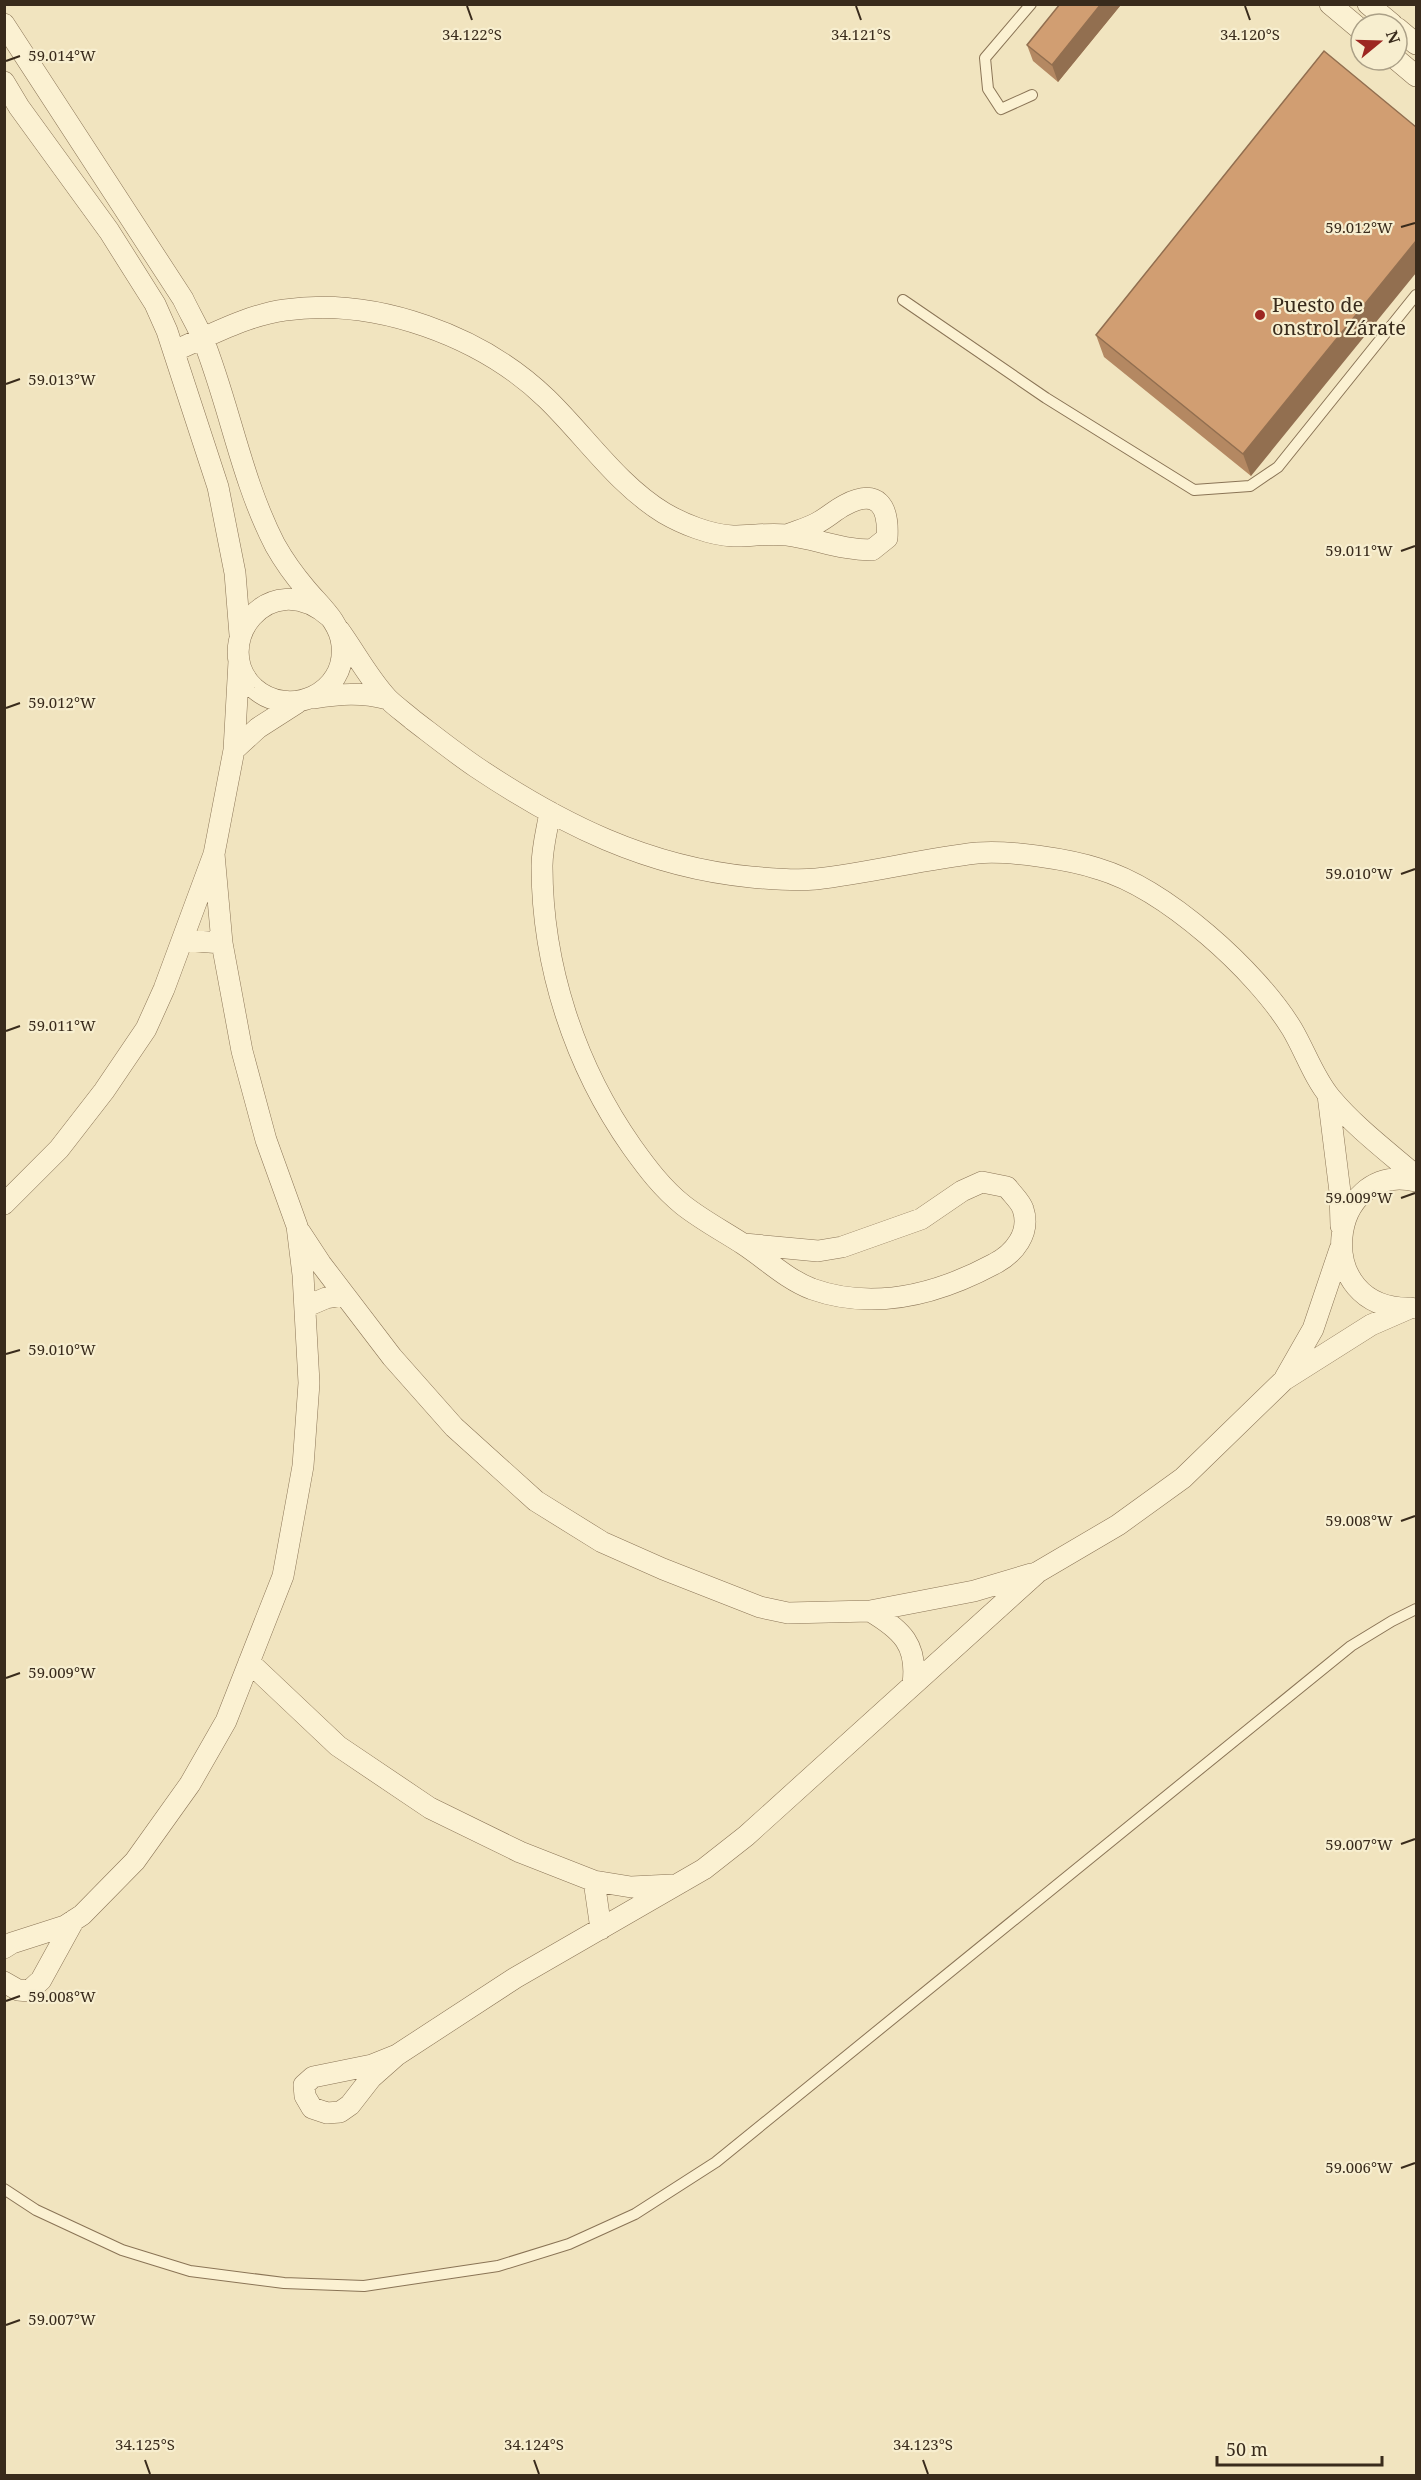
<svg xmlns="http://www.w3.org/2000/svg" width="1421" height="2480" viewBox="0 0 1421 2480" font-family="'Noto Serif',serif">
<rect width="100%" height="100%" fill="#f1e4bf"/>
<g fill="none" stroke-linecap="round" stroke-linejoin="round">
<defs>
<path id="lane" d="M1031 4 985 58 988 89 1001 109 1032 95
M903 300 1046 398 1194 490 1250 486 1278 467 1416 295
M4 2189 36 2210 122 2250 190 2271 284 2283 364 2286 498 2266 569 2244 635 2214 716 2162 1351 1646 1392 1621 1416 1609"/>
<path id="street" d="M1330 4 1361 30
M1368 4 1392 24
M4 24 183 299C189 312 197 325 203 339 230 407 241 479 275 545 284 561 294 575 306 589 320 606 340 622 342 645 347 694 289 719 254 688 209 646 268 563 330 617
M1397 28 1416 44
M1397 60 1416 76
M4 82 19 107 109 231 155 304 167 331 218 487 235 573 240 635
M174 351C209 336 247 315 285 310 376 297 482 336 547 399 586 437 618 485 664 513 683 524 710 535 733 536 751 536 769 533 787 535 817 539 841 550 872 550L887 538C889 506 878 488 845 505 835 510 827 518 817 523 808 528 797 531 787 535
M339 630C355 652 369 679 388 699 395 706 405 713 413 720 434 736 454 752 476 767 561 824 647 867 751 877 772 879 794 881 816 879 870 873 923 859 977 853 1008 850 1069 859 1099 869 1166 889 1256 970 1292 1029 1305 1051 1314 1078 1330 1097 1355 1127 1387 1151 1416 1176
M313 698C341 694 360 692 388 699
M234 750 258 728 297 703
M550 812C547 830 542 848 542 866 542 966 575 1066 632 1147 647 1168 662 1188 683 1205 702 1220 723 1231 743 1244 766 1259 786 1279 812 1289 874 1311 938 1294 994 1264 1014 1254 1031 1233 1023 1209 1021 1202 1012 1194 1007 1187L982 1182 962 1191 921 1219 842 1247 818 1251 744 1244
M183 940 222 943
M1328 1095 1340 1192 1341 1226
M4 1204 59 1149 104 1091 146 1029 164 989 214 854 234 750 239 661
M300 1232 321 1264 392 1357 454 1427 536 1501 602 1542 663 1569 760 1607 788 1613 870 1611 974 1591 1031 1574
M305 1307 326 1298 344 1295
M1411 1308C1309 1311 1327 1160 1416 1181
M1285 1378 1313 1329 1340 1249
M870 1611C902 1630 918 1645 913 1684
M249 1662 338 1746 430 1808 520 1852 594 1881 631 1887 672 1885
M594 1881 601 1929
M4 1948 12 1943 65 1926 82 1915 135 1861 190 1784 226 1721 283 1576 303 1466 309 1383 303 1275 297 1226 266 1140 242 1051 222 943 214 854
M4 1982 18 1990 29 1991 41 1980 74 1920
M397 2055 372 2065 313 2077 304 2085 305 2096 312 2108 327 2113 340 2112 350 2105 371 2078 397 2055 515 1978 704 1869 746 1836 1038 1572 1118 1525 1183 1478 1284 1380 1371 1325 1410 1308"/>
</defs>
<use href="#lane" stroke="#8a7456" stroke-width="12"/>
<use href="#street" stroke="#8a7456" stroke-width="22"/>
<use href="#lane" stroke="#fbf1d2" stroke-width="10"/>
<use href="#street" stroke="#fbf1d2" stroke-width="21"/>
</g>
<path fill="#b48862" d="M1060 4H1119L1120 6 1058 82 1033 61 1027 45Z
M1324 51 1251 476 1104 357 1096 335Z"/>
<path fill="#926f50" d="M1101 4H1119L1120 6 1058 82 1052 65Z
M1416 241V273L1251 476 1243 454Z"/>
<path fill="#d19e72" stroke="#926f50" stroke-width="1.5" d="M1060 4H1101L1052 65 1027 45Z
M1324 51 1416 127V241L1243 454 1096 335Z"/>
<path fill="none" stroke="#392b1c" stroke-width="2" d="M467 6 472 20M856 6 861 20M1245 6 1250 20M6 61 20 56M1401 227 1415 223M6 384 20 379M1401 551 1415 546M6 708 20 703M1401 874 1415 869M6 1031 20 1026M1401 1198 1415 1193M6 1354 20 1350M1401 1521 1415 1516M6 1678 20 1673M1401 1844 1415 1839M6 2001 20 1996M1401 2168 1415 2163M6 2325 20 2320M145 2460 150 2474M534 2460 539 2474M923 2460 928 2474"/>
<circle fill="#9d2722" stroke="#f7eecf" stroke-width="2" cx="1260" cy="315" r="6"/>
<g text-anchor="middle" dominant-baseline="central" stroke-width="4.5" stroke-linejoin="round" paint-order="stroke">
<g font-size="20" fill="#392b1c" stroke="#f7eecf" text-anchor="start">
<text x="1272" y="304">Puesto de<tspan x="1272" dy="23">onstrol Zárate</tspan></text>
</g>
</g>
<g font-size="15" text-anchor="middle" fill="#392b1c" stroke="#f7eecf" stroke-width="4.5" stroke-linejoin="round" paint-order="stroke">
<text x="861" y="40">34.121°S</text>
<text x="472" y="40">34.122°S</text>
<text x="1250" y="40">34.120°S</text>
<text x="62" y="61">59.014°W</text>
<text x="1359" y="233">59.012°W</text>
<text x="62" y="385">59.013°W</text>
<text x="1359" y="556">59.011°W</text>
<text x="62" y="708">59.012°W</text>
<text x="1359" y="879">59.010°W</text>
<text x="62" y="1031">59.011°W</text>
<text x="1359" y="1203">59.009°W</text>
<text x="62" y="1355">59.010°W</text>
<text x="1359" y="1526">59.008°W</text>
<text x="62" y="1678">59.009°W</text>
<text x="1359" y="1850">59.007°W</text>
<text x="62" y="2002">59.008°W</text>
<text x="1359" y="2173">59.006°W</text>
<text x="62" y="2325">59.007°W</text>
<text x="145" y="2450">34.125°S</text>
<text x="534" y="2450">34.124°S</text>
<text x="923" y="2450">34.123°S</text>
</g>
<rect width="1421" height="2480" fill="none" stroke="#392b1c" stroke-width="12"/>
<g transform="translate(1379 42) rotate(71)"><circle r="28" fill="#f7eecf" stroke="#aba087" stroke-width="1.5"/>
<path d="M0-4.5L10 22L0 15L-10 22Z" fill="#9d2722"/>
<text y="-9" font-size="16" font-weight="bold" text-anchor="middle" fill="#392b1c">N</text>
</g>
<path d="M1217 2456v9h165v-9" fill="none" stroke="#392b1c" stroke-width="3"/>
<text x="1226" y="2456" font-size="18" fill="#392b1c" stroke="#f7eecf" stroke-width="4.5" paint-order="stroke">50 m</text>
</svg>
